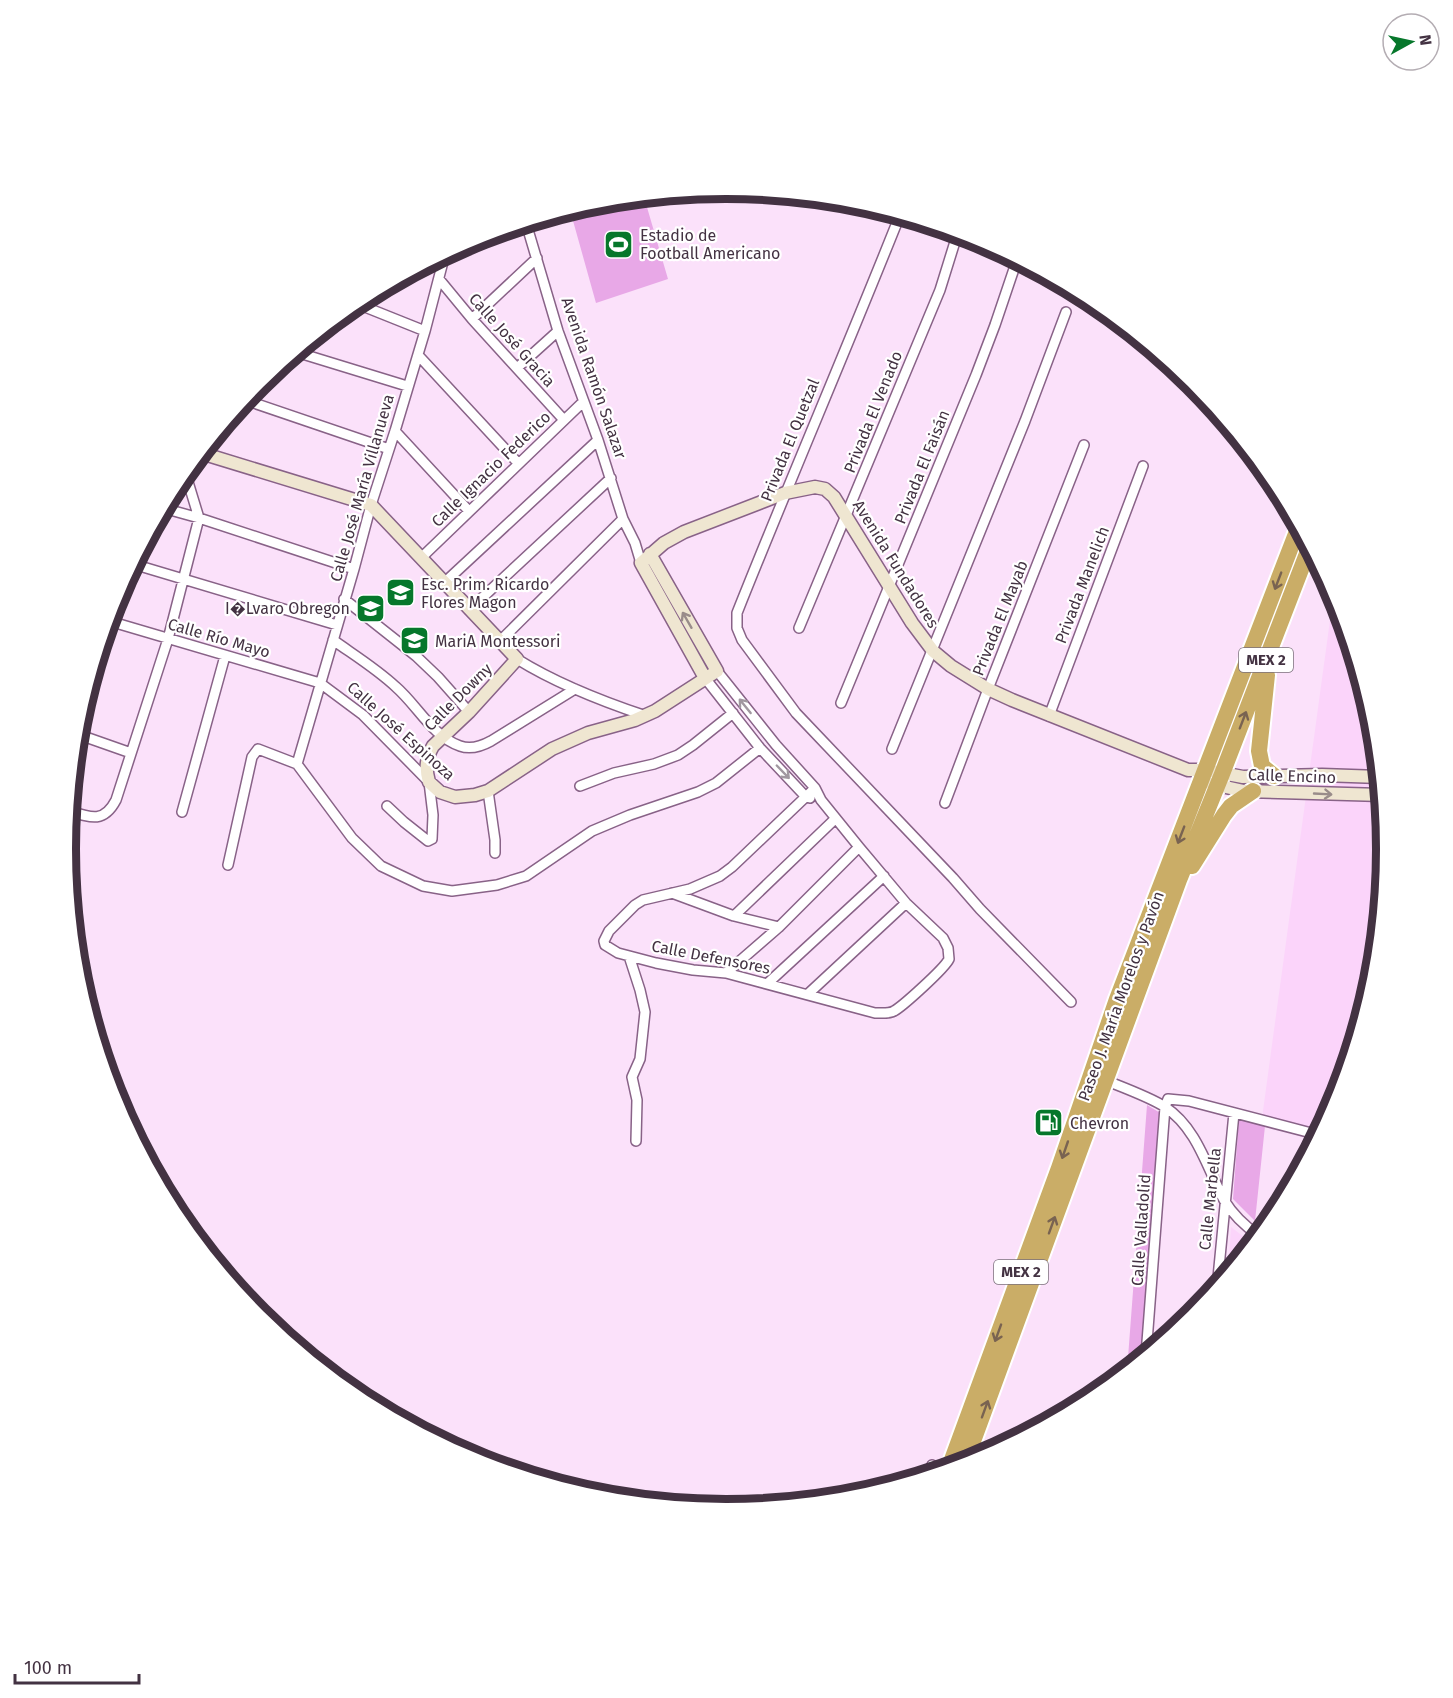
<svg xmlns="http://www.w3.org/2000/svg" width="1453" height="1698" viewBox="0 0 1453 1698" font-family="'Fira Sans',sans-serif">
<rect width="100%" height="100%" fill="#fbe1fa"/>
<path fill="#fbd4fa" d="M1334 591 1374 720 1387 849 1374 978 1337 1102 1321 1132 1262 1118Z
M1231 1227 1253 1244 1228 1274Z"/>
<path fill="#e8a8e7" d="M644 197 668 279 596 303 570 210 598 201Z
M1147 1105 1162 1114 1142 1358 1127 1371Z
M1239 1119 1265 1126 1255 1221 1233 1199Z"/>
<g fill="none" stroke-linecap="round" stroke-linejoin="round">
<defs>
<path id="street" d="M900 215C847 348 790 480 737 613V628L742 640 796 713 953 878 980 909 1071 1002
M526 223 558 331 598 440 623 519 635 543 641 563
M439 279 472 319 564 420
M355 303 425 331
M369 307 373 293
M472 319 537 258
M296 352 407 386
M418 355 518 463
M517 368 558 331
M245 400 389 449
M395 431 468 510
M163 508 199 518 354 569
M421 558 583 402
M133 564 337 625
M444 583 598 440
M344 599 416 656 438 677 469 712
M469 610 611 478
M109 621 320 683 363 715 429 782 433 815 432 839 428 841 404 822 387 806
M799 628 940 290 958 232
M333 640C354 655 377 669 396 687 417 705 433 737 460 746 471 750 482 746 491 741L575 689
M499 642 623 519
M517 659C557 684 601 701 646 716
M717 671 776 745 815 788 821 800 859 847 906 903 943 938 948 948 949 959C945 968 903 1006 894 1011 889 1014 882 1013 875 1013L726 973 693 970 656 963 618 953 605 945 604 941 609 931 635 905 643 900 690 889 720 876 732 867 815 788
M91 678H92
M705 678 760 748 806 797 810 798
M841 703 976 375 995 325 1016 263
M1049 716 1143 466
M77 734 131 753
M892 749 1025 421 1066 312
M297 764 354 569 371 505 395 431 425 331 445 254
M580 786 614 773 654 764 678 755 693 745 733 713
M488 791 495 840V853
M945 803 988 689 1084 445
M70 811C91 818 104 823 116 800L168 639 199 518 185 472
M182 812 225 656
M228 865 252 757 258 749 297 764 352 838 381 866 423 886 452 891 497 885 526 876 592 831 630 815 698 792 716 783 760 748
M672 893 734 916 779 927
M734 916 835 819
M629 956 640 990 645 1012 640 1059 632 1077 637 1100 636 1141
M726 973 779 927 859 847
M768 983 884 876
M808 994 906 903
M1102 1079C1119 1086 1150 1097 1165 1107 1197 1128 1207 1168 1224 1200 1233 1215 1245 1226 1259 1236
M1217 1288 1234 1113
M1146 1355 1165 1107 1168 1099 1189 1101 1319 1135
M929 1475 932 1465 945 1470"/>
<path id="secondary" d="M201 453 371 505 517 659 469 712 433 746C426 758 425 768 429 782L440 792 455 797 475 795 488 791 552 749 588 733 635 720 655 711 717 671 650 554
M705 678 641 563 664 543 684 532 785 493 815 487 825 489 834 497 912 623 933 651 951 666 988 689 1012 700 1188 770H1206L1243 777 1322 775 1380 777
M1212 784 1244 791 1382 795"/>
<path id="highway" d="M1267 675 1259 751 1262 766 1274 776
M1192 866 1224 815 1231 806 1253 791
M965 1463 1179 880 1222 774 1310 546
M949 1468 1059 1168 1117 999 1299 526"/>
</defs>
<use href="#street" stroke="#886287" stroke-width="12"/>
<use href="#secondary" stroke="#886287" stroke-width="15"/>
<use href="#highway" stroke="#fff" stroke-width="20"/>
<use href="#street" stroke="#fff" stroke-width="9"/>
<use href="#secondary" stroke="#efe6d1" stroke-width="12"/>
<use href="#highway" stroke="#caad67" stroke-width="16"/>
</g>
<defs><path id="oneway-shaft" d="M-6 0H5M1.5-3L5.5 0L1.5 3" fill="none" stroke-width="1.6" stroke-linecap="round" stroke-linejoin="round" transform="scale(1.5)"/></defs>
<g stroke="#796351">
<use href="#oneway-shaft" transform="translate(1278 581) rotate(111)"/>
<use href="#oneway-shaft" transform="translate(1243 720) rotate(-69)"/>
<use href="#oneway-shaft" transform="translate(1181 835) rotate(111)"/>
<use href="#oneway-shaft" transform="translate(1065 1150) rotate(109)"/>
<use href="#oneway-shaft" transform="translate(1052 1225) rotate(-70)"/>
<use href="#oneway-shaft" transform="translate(998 1333) rotate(110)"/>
<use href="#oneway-shaft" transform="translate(985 1409) rotate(-70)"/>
</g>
<g stroke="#998c8a">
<use href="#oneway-shaft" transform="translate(687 620) rotate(-120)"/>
<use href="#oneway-shaft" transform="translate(1323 794) rotate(3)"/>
</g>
<g stroke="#a198a0">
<use href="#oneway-shaft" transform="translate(745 706) rotate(-129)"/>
<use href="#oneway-shaft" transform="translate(783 772) rotate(46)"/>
</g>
<defs>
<symbol id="stadium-square" viewBox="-11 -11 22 22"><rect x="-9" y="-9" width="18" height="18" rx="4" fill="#06772b" stroke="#fff"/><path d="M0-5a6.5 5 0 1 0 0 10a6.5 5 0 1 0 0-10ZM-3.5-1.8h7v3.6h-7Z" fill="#fff"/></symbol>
<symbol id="school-square" viewBox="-11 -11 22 22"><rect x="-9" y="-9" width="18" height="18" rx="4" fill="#06772b" stroke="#fff"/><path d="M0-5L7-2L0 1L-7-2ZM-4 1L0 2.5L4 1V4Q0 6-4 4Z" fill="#fff"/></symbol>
<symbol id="fuel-square" viewBox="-11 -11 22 22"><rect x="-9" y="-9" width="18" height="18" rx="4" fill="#06772b" stroke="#fff"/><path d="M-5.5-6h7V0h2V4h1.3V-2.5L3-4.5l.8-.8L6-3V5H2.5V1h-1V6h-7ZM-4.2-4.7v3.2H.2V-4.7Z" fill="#fff"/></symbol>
</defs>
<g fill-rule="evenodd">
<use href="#stadium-square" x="602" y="228" width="33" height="33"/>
<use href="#school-square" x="384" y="576" width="33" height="33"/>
<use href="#school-square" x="354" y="592" width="33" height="33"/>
<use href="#school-square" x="398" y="624" width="33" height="33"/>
<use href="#fuel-square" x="1032" y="1106" width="33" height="33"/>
</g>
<g text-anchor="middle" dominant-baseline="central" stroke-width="4.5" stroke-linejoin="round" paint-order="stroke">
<g fill="#fff" stroke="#7b707b" stroke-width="1.5">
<rect x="1239" y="648" width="54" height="24" rx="4.5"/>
<rect x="994" y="1260" width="54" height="24" rx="4.5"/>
</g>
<g font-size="15" font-weight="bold" fill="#433242">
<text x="1266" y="660">MEX 2</text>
<text x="1021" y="1272">MEX 2</text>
</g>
<g font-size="16" fill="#433242" stroke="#fff" text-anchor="start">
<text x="640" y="235">Estadio de<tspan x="640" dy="18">Football Americano</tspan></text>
<text x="421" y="584">Esc. Prim. Ricardo<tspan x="421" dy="18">Flores Magon</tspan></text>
<text x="350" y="608" text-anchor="end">I�Lvaro Obregon</text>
<text x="435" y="641">MariA Montessori</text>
<text x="1070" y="1123">Chevron</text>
</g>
<g font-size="16" fill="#433242" stroke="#fff">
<text transform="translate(512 340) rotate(48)">Calle José Gracia</text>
<text transform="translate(594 378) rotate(71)">Avenida Ramón Salazar</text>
<text transform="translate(873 412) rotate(-68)">Privada El Venado</text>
<text transform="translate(790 440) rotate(-68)">Privada El Quetzal</text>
<text transform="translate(922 467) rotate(-68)">Privada El Faisán</text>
<text transform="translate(491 469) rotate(-44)">Calle Ignacio Federico</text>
<text transform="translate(362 488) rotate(-74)">Calle José María Villanueva</text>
<text transform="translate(896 564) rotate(58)">Avenida Fundadores</text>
<text transform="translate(1082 585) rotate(-69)">Privada Manelich</text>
<text transform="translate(1000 618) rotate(-68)">Privada El Mayab</text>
<text transform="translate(219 638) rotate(16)">Calle Río Mayo</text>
<text transform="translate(458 697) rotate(-45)">Calle Downy</text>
<text transform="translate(401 731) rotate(42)">Calle José Espinoza</text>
<text transform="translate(1292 776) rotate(2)">Calle Encino</text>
<text transform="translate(711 957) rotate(11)">Calle Defensores</text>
<text transform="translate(1121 996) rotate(-70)">Paseo J. María Morelos y Pavón</text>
<text transform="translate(1210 1199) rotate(-84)">Calle Marbella</text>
<text transform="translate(1141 1230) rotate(-86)">Calle Valladolid</text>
</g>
</g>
<path d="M0 0H1453V1698H0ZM76 849a650 650 0 1 1 1300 0a650 650 0 1 1-1300 0Z" fill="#fff" fill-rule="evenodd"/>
<path fill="none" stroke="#433242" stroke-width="8" d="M76 849a650 650 0 1 1 1300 0a650 650 0 1 1-1300 0Z"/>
<g transform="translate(1411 42) rotate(82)"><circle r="28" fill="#ffffff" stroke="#b4adb3" stroke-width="1.5"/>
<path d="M0-4.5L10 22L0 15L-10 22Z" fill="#06772b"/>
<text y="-9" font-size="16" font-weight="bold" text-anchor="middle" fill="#433242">N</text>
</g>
<path d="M15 1674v9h124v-9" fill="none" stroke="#433242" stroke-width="3"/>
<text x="24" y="1674" font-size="18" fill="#433242" stroke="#ffffff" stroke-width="4.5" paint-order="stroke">100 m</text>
</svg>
